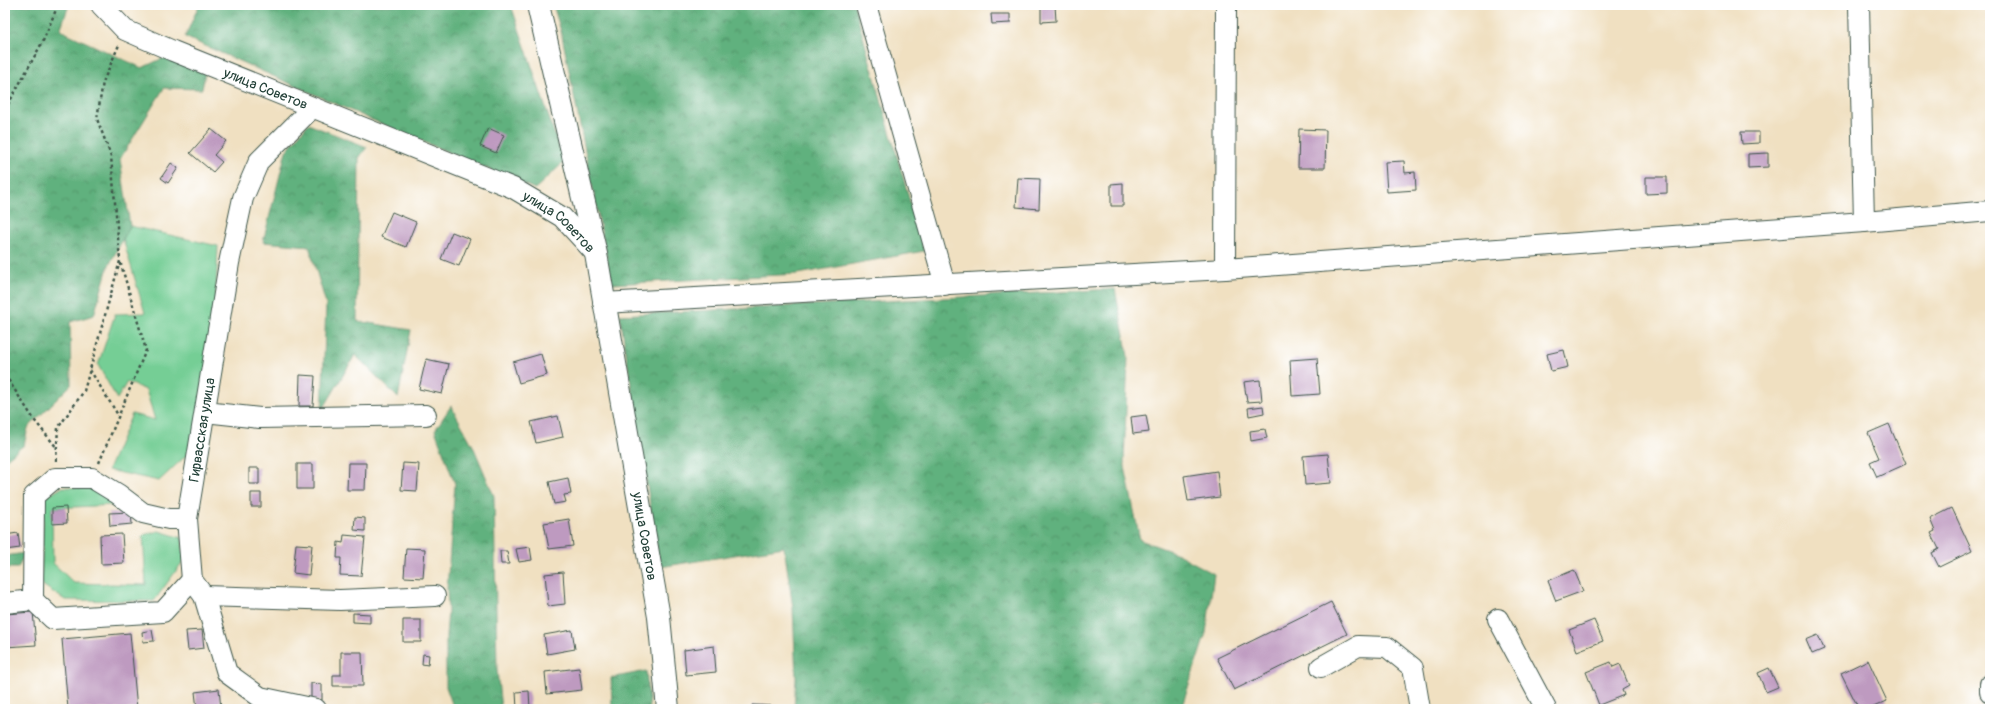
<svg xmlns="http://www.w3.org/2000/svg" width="1995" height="714" viewBox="0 0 1995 714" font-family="Pangolin,sans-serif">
<defs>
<pattern id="forest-crowns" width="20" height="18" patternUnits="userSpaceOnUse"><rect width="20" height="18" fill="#60b17e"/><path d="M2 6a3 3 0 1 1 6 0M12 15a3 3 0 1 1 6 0" fill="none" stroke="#4f9168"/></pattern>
</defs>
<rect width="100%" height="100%" fill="#fff"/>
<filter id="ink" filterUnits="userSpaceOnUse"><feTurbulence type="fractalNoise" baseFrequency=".025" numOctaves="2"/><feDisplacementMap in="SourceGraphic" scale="8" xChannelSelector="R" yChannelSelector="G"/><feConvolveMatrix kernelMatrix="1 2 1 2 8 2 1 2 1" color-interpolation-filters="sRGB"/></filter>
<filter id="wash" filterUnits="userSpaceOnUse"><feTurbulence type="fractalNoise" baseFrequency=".012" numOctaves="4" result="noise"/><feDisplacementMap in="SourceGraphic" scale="16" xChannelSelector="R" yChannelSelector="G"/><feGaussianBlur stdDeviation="0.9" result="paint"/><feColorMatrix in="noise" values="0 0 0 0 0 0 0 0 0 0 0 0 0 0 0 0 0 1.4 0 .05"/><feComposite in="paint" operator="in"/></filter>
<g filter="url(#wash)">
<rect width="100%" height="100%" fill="#f0e0c1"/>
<path fill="#75ce95" stroke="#4a8664" d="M130 226 218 246 214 333 191 451 159 481 108 470 132 414 155 420 146 390 127 382 117 399 98 365 115 314 145 313 123 239Z
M63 487 99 489 115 505 52 508 53 563 74 583 146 585 143 535 159 531 182 538 184 560 154 601 65 600 41 584 44 498Z"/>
<path fill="url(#forest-crowns)" stroke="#407759" d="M5 5H69L60 30 142 68 163 58 205 73 202 89 164 88 120 159 130 226 108 267 94 315 70 322 71 385 28 428 24 445 5 460Z
M199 5H511L564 162 535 189 370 119 185 37Z
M553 5H854L924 251 798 274 612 284 561 31Z
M308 124 367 147 359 158 357 321 411 330 398 398 355 355 322 411 326 304 309 246 263 242 286 151Z
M1115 289 1128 356 1124 462 1140 540 1176 553 1214 574 1206 633 1181 709H794L796 678 793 608 784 547 660 567 620 315Z
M451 406 473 446 494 496 497 670 501 709H454L446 687V636L448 611 447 589 455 484 435 430Z
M25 553 18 568H5V556Z
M646 671 650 709H612L611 678Z"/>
<g id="blocks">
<path fill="#be9ac0" d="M1041 5H1055L1056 21 1041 22Z
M991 14H1010V23L992 24Z
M488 128 504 135 496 153 480 146Z
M211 129 226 141 214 155 222 162 213 172 190 153Z
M1299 129 1326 130 1325 168H1298Z
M1741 132H1759V143L1742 144Z
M1768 153V167L1748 168V154Z
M1404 161 1405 173 1415 172 1416 190 1387 192 1385 162Z
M171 163 178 168 168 183 161 178Z
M1646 177H1667V193L1646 194Z
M1018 178 1040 179 1039 209 1016 207Z
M1123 183V206H1111V184Z
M392 212 416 222 406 247 381 237Z
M452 232 470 239 459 266 441 259Z
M1564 350 1568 367 1551 371 1547 354Z
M541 354 547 375 519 383 513 362Z
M1317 358 1320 394 1292 396 1290 360Z
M426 359 449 364 442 394 419 389Z
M300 375 315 376 313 406H299Z
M1260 380 1262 401 1247 402 1244 382Z
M1263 406 1264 413 1249 416 1248 408Z
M1146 415 1149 432 1133 434 1131 417Z
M558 416 563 437 536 443 531 422Z
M1889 424 1906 464 1877 477 1870 462 1879 458 1868 433Z
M1265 429 1267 438 1251 441 1250 431Z
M1328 454 1331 483 1305 485 1303 456Z
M348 463H366L365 490H347Z
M403 463 419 464 417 491 401 490Z
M297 464H313V489H297Z
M249 468H259V484H249Z
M1217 471 1220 497 1188 501 1184 476Z
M568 478 571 494 564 495 566 502 554 504 549 482Z
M251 493H261V507H251Z
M66 507 67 523 52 524V508Z
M1952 508 1972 551 1939 567 1932 553 1939 549 1931 533 1935 531 1930 519Z
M131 512 132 524 110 526 109 513Z
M355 517 365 518V531L354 530Z
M569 519 573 546 549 549 544 523Z
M18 533 20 548 5 550V535Z
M122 534 124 563 101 564 100 535Z
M344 535 365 537 361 576 340 575 341 558H337L338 542 343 543Z
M296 544 312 545 309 575 293 573Z
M530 547 532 560 519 562 516 549Z
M406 548 425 549 423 578 404 577Z
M500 551H507L509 564H501Z
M1574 570 1583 591 1556 601 1548 581Z
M563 572 565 604 548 606 545 574Z
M1331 602 1347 634 1234 690 1217 658Z
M33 612 36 645 5 647V614Z
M353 613 370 614V623L353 622Z
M403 620H421V642H403Z
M1594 620 1603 641 1577 651 1569 630Z
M152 630 154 641 143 642 142 632Z
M202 630 204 648 188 650 186 631Z
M572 630 575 649 547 654 544 635Z
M130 633 137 709H68L62 639Z
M1818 635 1824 649 1812 654 1806 640Z
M714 646 716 672 686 675 684 650Z
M341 652H362L363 686H333V675H341Z
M423 654 429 655 428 665 422 664Z
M1868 660 1887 701 1869 709H1859L1841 673Z
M1611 662 1613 667 1620 664 1629 686 1622 690 1624 695 1599 705 1586 672Z
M579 668 582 690 547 694 545 672Z
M1769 668 1778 687 1766 692 1758 673Z
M311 683 322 684V700H311Z
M219 689 221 709H197L195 692Z
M529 691 530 709H517L516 692Z
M752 705 780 706V709H752Z"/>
</g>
</g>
<g filter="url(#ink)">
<use href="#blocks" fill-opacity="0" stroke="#3e5549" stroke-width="1"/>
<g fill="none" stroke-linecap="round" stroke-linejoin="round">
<defs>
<g id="minor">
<path id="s1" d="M101 5 125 30 173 51 513 188 562 217 596 254"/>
<path d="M866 5 945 285"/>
<path d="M1859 5 1864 222"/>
<path d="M312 108 259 161 243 198 229 263 187 519 192 580 204 596 227 673 260 697 316 709"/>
<path d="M1225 269 1226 5"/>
<path d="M603 303 1225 269 1864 222 1990 211"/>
<path d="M205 412 260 418 426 415"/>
<path d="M204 596 340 600 435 596"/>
<path d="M33 600 34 496 55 478H92L118 494 143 513 169 519H187"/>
<path d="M5 603 33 600 53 619 163 612 192 580"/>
<path d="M1498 619 1546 709"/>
<path d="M1321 667 1358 646 1387 647 1413 668 1420 709"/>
<path d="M1990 684V692"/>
</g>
<g id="major">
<path id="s2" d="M538 5 596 254 659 617 668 709"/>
</g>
</defs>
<use href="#minor" stroke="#3e5549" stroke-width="22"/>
<use href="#major" stroke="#3e5549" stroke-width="24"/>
<path stroke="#3e5549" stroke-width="2.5" stroke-dasharray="3 3" stroke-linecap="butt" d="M5 110 43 41 58 5
M90 370 118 415
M5 375 35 421 57 448
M56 461 58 428 84 391 120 261 111 156 97 119 103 82 119 45
M99 463 146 350 120 261"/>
<use href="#minor" stroke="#fff" stroke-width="20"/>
<use href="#major" stroke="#fff" stroke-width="22"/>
</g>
</g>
<g text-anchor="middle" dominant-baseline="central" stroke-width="4" stroke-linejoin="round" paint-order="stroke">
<g font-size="14" fill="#1f3d34" stroke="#fff">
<text stroke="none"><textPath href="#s1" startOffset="187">улица Советов</textPath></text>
<text stroke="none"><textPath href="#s1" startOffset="511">улица Советов</textPath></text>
<text transform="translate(202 430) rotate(-81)">Гирвасская улица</text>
<text stroke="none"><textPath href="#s2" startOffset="542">улица Советов</textPath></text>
</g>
</g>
<rect width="1995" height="714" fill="none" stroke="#fff" stroke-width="20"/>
</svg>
